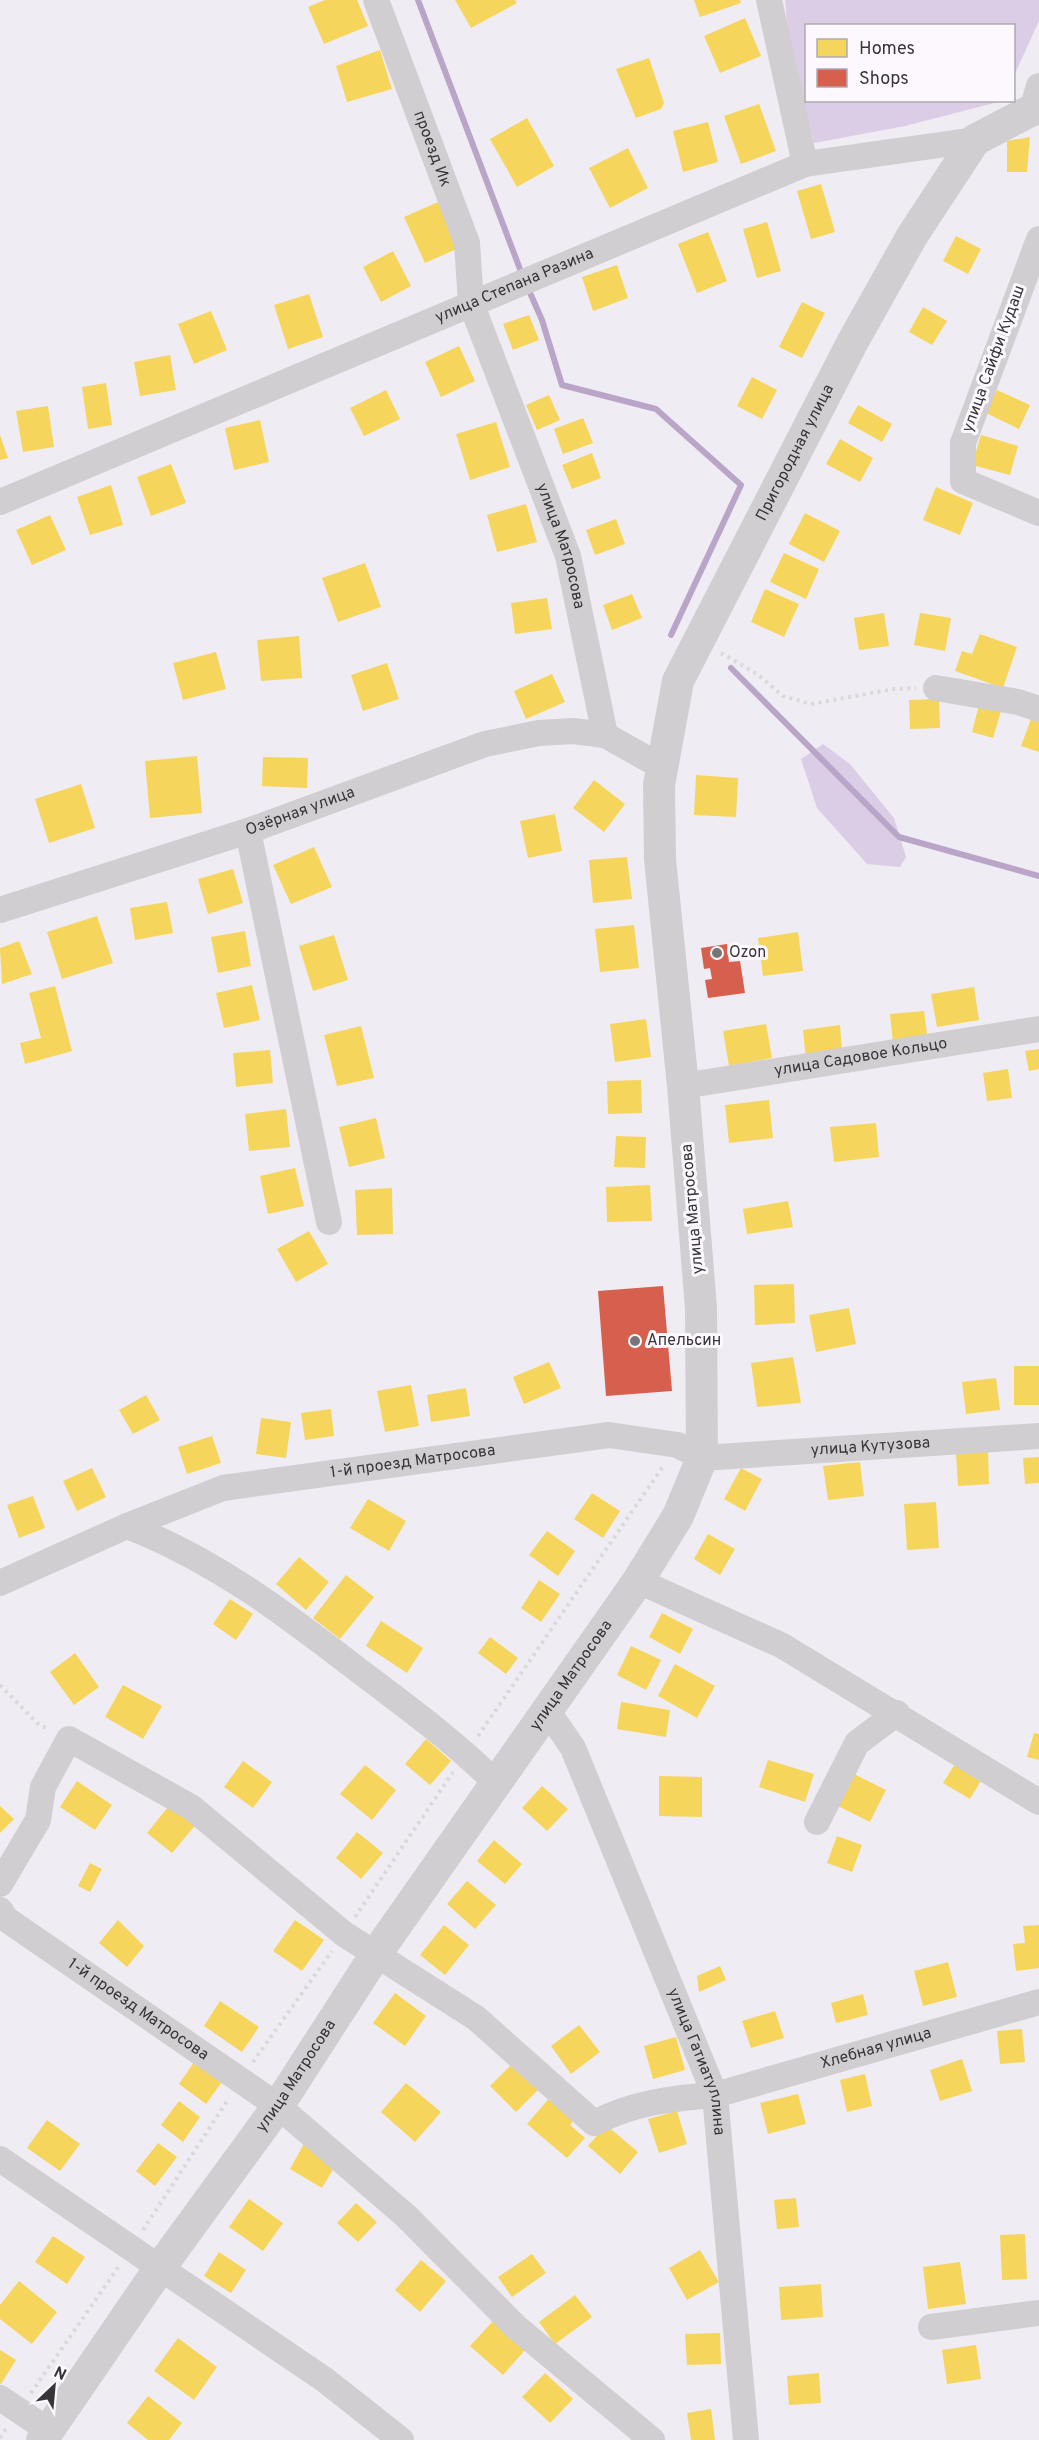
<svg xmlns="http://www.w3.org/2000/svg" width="1039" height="2440" viewBox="0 0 1039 2440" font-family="Overpass,sans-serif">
<rect width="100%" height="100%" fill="#f0ecf4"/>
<path fill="#dccde7" d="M785 0H1039V21L1014 76V26H806V100L1002 101 905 126 814 143 789 42Z
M823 744 850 764 894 818 906 857 900 867 867 864 817 808 801 759Z"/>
<path fill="#f6d55c" d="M325 0H357L368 26 324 44 308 7Z
M455 0H515L517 3 471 28Z
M694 0H740L741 3 700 17Z
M745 18 761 56 720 73 704 36Z
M380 50 392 89 347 102 336 66Z
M649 58 664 103 661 109 636 118 616 69Z
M759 104 776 151 741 164 724 116Z
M527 118 554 166 517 187 490 139Z
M708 122 718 162 683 172 673 131Z
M1030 137 1027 172H1007V141Z
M628 148 648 188 610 208 589 168Z
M821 184 835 232 811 239 797 191Z
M438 202 459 248 425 263 404 217Z
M767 222 781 271 757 278 743 229Z
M708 232 727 281 697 293 678 244Z
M956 236 981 249 968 274 943 261Z
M393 251 411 286 381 302 363 267Z
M617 265 628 298 593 311 582 277Z
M309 294 323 337 288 349 274 305Z
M802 302 825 313 802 358 779 347Z
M923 307 947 321 932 345 909 332Z
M211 311 227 350 194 364 178 324Z
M529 315 539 340 513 350 503 324Z
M459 346 475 381 441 397 425 362Z
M170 355 176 390 140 396 134 362Z
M752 377 777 390 762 419 737 406Z
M106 383 112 425 88 429 82 387Z
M386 390 400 419 364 436 350 408Z
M997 390 1030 405 1019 429 986 413Z
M549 395 560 420 537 430 526 405Z
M858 405 892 424 882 442 848 423Z
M48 406 54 447 23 452 16 411Z
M583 418 593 443 563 454 554 429Z
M260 420 269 462 234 470 225 428Z
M496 422 510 467 470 480 456 434Z
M0 435 8 458 0 460Z
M981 435 1018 446 1010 475 972 465Z
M840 439 873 458 860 482 826 464Z
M592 453 601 478 572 489 562 465Z
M171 464 186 503 151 516 137 477Z
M111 485 123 525 90 535 77 497Z
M936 487 973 503 960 535 923 520Z
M526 504 537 542 497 552 487 515Z
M805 513 840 531 824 562 789 544Z
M50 515 66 550 32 565 16 530Z
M616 519 625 544 595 555 586 530Z
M784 553 819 569 806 599 770 582Z
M365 563 381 607 338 622 322 578Z
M765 589 799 604 784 637 751 622Z
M632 594 642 618 612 630 603 605Z
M547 598 552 629 515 634 511 603Z
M884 613 889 646 859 650 854 618Z
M920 613 951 618 945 651 914 645Z
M980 634 1017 647 1003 688 955 671 962 651 972 654Z
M299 636 302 678 261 681 257 640Z
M216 652 226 689 183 700 173 663Z
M387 663 399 699 363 711 351 675Z
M552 674 565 702 526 719 514 691Z
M939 699 940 728 910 729 909 700Z
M979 705 1001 711 993 738 972 732Z
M1031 719 1039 722V752L1021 746Z
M197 756 202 813 150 818 145 761Z
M263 757 308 758 307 788 262 786Z
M696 775 738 778 736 817 694 815Z
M594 780 625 804 604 832 573 808Z
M81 784 95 828 49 843 35 799Z
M555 814 562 851 528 858 520 821Z
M314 847 332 887 291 904 273 865Z
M627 857 632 899 593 903 589 860Z
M233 869 243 903 208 914 198 879Z
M167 902 173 933 135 940 130 908Z
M97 916 113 963 62 979 47 932Z
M634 925 639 968 600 972 595 929Z
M245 931 251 966 218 973 211 937Z
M798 932 803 971 763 976 758 938Z
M334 935 348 980 313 991 299 946Z
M19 941 32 974 2 984 0 948Z
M252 985 260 1020 224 1028 216 993Z
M55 986 72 1051 25 1064 20 1043 41 1038 29 993Z
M974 987 979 1020 937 1027 931 994Z
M924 1011 929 1049 894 1052 890 1014Z
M646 1019 651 1057 615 1062 610 1024Z
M766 1024 772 1058 729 1066 723 1031Z
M840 1025 842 1051 807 1071 803 1030Z
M361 1026 374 1078 337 1086 324 1035Z
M1039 1049V1069L1029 1071 1025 1051Z
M270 1050 273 1083 236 1087 233 1053Z
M1008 1069 1012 1098 987 1101 983 1073Z
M641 1080 642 1113 608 1114 607 1081Z
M769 1100 773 1138 729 1143 725 1105Z
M286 1109 290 1147 249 1151 245 1114Z
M376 1118 385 1158 349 1167 339 1127Z
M876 1123 879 1157 834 1162 830 1127Z
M616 1136 646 1137 645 1168 614 1167Z
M295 1168 304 1206 268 1214 260 1176Z
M650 1185 652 1221 607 1222 606 1187Z
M392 1188 393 1234 357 1235 355 1190Z
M788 1201 793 1227 747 1234 743 1209Z
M309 1231 328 1264 296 1282 277 1249Z
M794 1284 795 1323 755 1325 754 1285Z
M849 1308 856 1344 816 1352 809 1315Z
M793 1357 801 1403 757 1407 751 1363Z
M549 1362 561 1388 524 1404 513 1377Z
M1014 1366H1039V1405H1014Z
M996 1378 1000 1410 966 1414 962 1382Z
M411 1385 419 1426 385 1432 377 1391Z
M466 1388 470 1416 431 1422 427 1395Z
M146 1395 160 1420 133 1434 119 1410Z
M331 1409 334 1436 305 1440 301 1413Z
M261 1418 291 1422 286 1458 256 1454Z
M212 1436 221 1463 187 1474 178 1447Z
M988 1451 989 1484 958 1486 956 1453Z
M1039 1457V1483L1025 1484 1023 1458Z
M860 1462 864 1496 828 1500 823 1466Z
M92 1468 106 1497 77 1511 63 1481Z
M741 1468 762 1479 745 1511 724 1499Z
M592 1493 620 1511 603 1538 574 1519Z
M33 1496 45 1528 19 1538 7 1505Z
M368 1499 406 1521 389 1551 350 1528Z
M936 1502 939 1548 907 1550 904 1504Z
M547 1531 575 1551 558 1576 529 1555Z
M708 1534 735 1549 720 1575 694 1559Z
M299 1557 329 1582 306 1610 276 1584Z
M346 1575 374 1597 340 1639 313 1618Z
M539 1580 560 1594 541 1622 521 1608Z
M230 1599 253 1614 236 1640 213 1624Z
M662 1613 693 1629 680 1654 649 1637Z
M381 1621 423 1648 407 1673 366 1646Z
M490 1637 518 1658 506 1674 478 1653Z
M631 1646 661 1660 646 1690 617 1675Z
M75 1653 99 1687 74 1705 50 1672Z
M675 1664 715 1686 697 1718 658 1696Z
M123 1685 162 1706 143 1739 105 1717Z
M621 1702 670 1710 666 1737 617 1729Z
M1034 1733 1039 1734V1760L1027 1757Z
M426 1739 451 1761 430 1785 405 1764Z
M768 1760 814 1774 805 1802 759 1787Z
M243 1761 272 1782 253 1808 224 1787Z
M955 1764 982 1779 970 1799 943 1783Z
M365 1765 396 1790 372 1820 340 1794Z
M854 1774 886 1790 870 1822 838 1806Z
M659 1776 702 1777V1817L659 1816Z
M77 1781 112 1805 95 1830 60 1807Z
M542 1786 568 1809 547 1831 522 1808Z
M173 1801 198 1822 172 1853 147 1833Z
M0 1806 14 1819 0 1833Z
M357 1832 383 1853 361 1879 336 1858Z
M837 1836 862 1845 852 1872 827 1863Z
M494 1840 522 1864 505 1884 477 1861Z
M90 1863 102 1869 90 1892 78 1886Z
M467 1881 496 1905 475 1929 447 1904Z
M118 1920 144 1946 127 1967 99 1943Z
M295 1920 324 1940 302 1971 273 1951Z
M444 1925 469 1945 445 1975 420 1955Z
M1039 1925V1968L1016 1971 1013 1944 1025 1943 1023 1926Z
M948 1962 957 1997 923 2006 914 1971Z
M720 1966 726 1980 699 1992 697 1976Z
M395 1993 426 2016 405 2046 373 2023Z
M863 1994 868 2015 836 2023 831 2003Z
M220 2001 259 2027 242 2052 204 2026Z
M775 2011 784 2038 751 2048 742 2021Z
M579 2025 600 2052 571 2074 551 2046Z
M1022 2029 1025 2062 1000 2064 997 2031Z
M676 2037 685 2070 653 2079 644 2046Z
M199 2055 227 2075 206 2104 179 2084Z
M962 2059 972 2091 940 2101 930 2070Z
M513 2063 539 2089 516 2112 490 2086Z
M865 2074 872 2106 847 2112 840 2080Z
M406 2083 441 2112 415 2142 381 2112Z
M798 2094 806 2124 768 2134 760 2103Z
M551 2096 576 2118 570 2125 585 2138 567 2158 527 2124Z
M179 2101 200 2117 183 2142 161 2125Z
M677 2111 687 2144 659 2153 648 2119Z
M47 2120 80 2144 60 2171 27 2148Z
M606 2125 638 2152 620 2174 588 2146Z
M305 2142 338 2161 322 2188 290 2169Z
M158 2143 177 2157 155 2186 136 2171Z
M796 2198 799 2227 777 2229 774 2200Z
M249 2199 283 2223 263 2251 229 2227Z
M356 2203 377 2222 358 2242 337 2223Z
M1025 2234 1027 2279 1002 2280 1000 2235Z
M53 2236 85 2257 67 2284 35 2262Z
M700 2250 719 2282 687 2300 669 2268Z
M219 2252 246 2270 231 2293 204 2276Z
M532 2254 546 2273 512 2297 498 2277Z
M421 2260 446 2281 420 2312 395 2290Z
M960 2262 966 2304 928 2309 923 2267Z
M19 2281 57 2312 32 2344 0 2319V2305Z
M821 2284 823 2317 781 2320 779 2287Z
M575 2295 592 2317 555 2344 539 2322Z
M493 2321 525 2350 503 2375 470 2346Z
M720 2333 721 2364 687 2365 685 2334Z
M178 2338 217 2367 194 2400 154 2371Z
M976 2345 981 2379 947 2384 942 2350Z
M0 2350 16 2360 1 2384 0 2383Z
M545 2373 573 2399 550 2423 522 2397Z
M819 2373 821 2403 789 2405 787 2376Z
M148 2396 182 2423 169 2440H148L127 2423Z
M711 2409 715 2440H691L687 2413Z"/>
<path fill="#d6604d" d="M727 944 729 962 740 961 745 993 708 998 705 980 712 979 710 968 704 969 701 948Z
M663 1286 672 1391 606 1396 598 1291Z"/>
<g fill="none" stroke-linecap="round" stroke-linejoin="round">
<path stroke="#b9a5c7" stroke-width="6" d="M418 0 523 277
M527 286 542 320 562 385 656 409 741 485 671 635
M731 668 899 837 1039 876"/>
<path stroke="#d9d8da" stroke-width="4" stroke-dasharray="3 4.5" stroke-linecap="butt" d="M721 653 757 674 783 696 811 704 894 689 916 688
M0 1685 39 1725 49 1729
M478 1736 664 1465
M355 1917 453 1772
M253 2062 332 1951
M143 2230 229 2098
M31 2393 119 2266
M0 2438 6 2429"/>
<g stroke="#d0ced0" stroke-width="26">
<path id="s1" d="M376 0 467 243 471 303 568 556 605 735 662 767"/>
<path d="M769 0 805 164"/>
<path d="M1032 110 1039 86"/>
<path d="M1039 239 963 443V481L1039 513"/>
<path id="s2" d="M0 502 805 164 975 140"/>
<path d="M936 688 1018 702 1039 709"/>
<path d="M248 831 329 1222"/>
<path id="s3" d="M0 910 248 831 485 744 539 733 573 731 605 735"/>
<path id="s4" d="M683 1086 1039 1029"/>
<path d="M127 1526C216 1560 291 1618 366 1676 411 1710 456 1743 496 1783"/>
<path d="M638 1581 781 1645 1039 1802"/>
<path id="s5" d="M0 1583 127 1526 223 1488 609 1435 678 1445 702 1458 1039 1436"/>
<path id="s6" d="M547 1710 573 1748 715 2095 746 2440"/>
<path d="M817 1822 857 1743 897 1713"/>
<path id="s7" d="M0 1884 38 1820 43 1787 69 1739 191 1807 344 1934 476 2018 594 2123C632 2103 672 2098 715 2095L1039 2002"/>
<path id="s8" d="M0 1910 6 1919 278 2106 406 2216 516 2327 652 2440"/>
<path d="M0 2159 325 2380 401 2440"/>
<path d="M931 2327 1039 2313"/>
<path d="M0 2398 48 2430"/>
</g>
<path stroke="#d0ced0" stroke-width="32" id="s9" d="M42 2440 159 2269 278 2106 376 1954 638 1581 678 1516 702 1458 701 1308 683 1086 660 859 659 785 678 681 852 343 912 236 975 140 1032 110 1039 109"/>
</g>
<g fill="#78757b" stroke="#fcf8fe" stroke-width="2">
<circle cx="717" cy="953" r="6"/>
<circle cx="635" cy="1341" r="6"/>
</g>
<g text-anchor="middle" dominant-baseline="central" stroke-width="6" stroke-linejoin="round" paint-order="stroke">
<g font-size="16" fill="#38353a" stroke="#fcf8fe">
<text stroke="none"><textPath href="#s1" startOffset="159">проезд Ик</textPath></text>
<text stroke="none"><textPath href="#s2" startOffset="558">улица Степана Разина</textPath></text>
<text transform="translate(994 359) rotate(-70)">улица Сайфи Кудаш</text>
<text stroke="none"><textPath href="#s9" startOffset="2222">Пригородная улица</textPath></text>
<text stroke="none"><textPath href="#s1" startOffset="579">улица Матросова</textPath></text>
<text stroke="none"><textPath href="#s3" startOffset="316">Озёрная улица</textPath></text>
<text stroke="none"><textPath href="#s4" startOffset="180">улица Садовое Кольцо</textPath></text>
<text transform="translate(693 1209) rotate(-95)">улица Матросова</text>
<text stroke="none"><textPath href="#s5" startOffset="898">улица Кутузова</textPath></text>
<text stroke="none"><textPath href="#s5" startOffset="434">1-й проезд Матросова</textPath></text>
<text stroke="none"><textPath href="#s9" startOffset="930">улица Матросова</textPath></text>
<text stroke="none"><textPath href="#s8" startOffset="171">1-й проезд Матросова</textPath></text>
<text stroke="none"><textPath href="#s7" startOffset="1108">Хлебная улица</textPath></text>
<text stroke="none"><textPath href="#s6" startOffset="384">улица Гатиатуллина</textPath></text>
<text stroke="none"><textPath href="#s9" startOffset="444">улица Матросова</textPath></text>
</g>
<g font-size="16" fill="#38353a" stroke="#fcf8fe" text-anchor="start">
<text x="729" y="953">Ozon</text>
<text x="647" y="1341">Апельсин</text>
</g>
</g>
<rect x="805" y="24" width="210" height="78" fill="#fcf8fe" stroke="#aeaab0" stroke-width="1.5"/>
<rect x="817" y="39" width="30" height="18" fill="#f6d55c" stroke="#aeaab0" stroke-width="1.5"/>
<text x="859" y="54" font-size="18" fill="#38353a">Homes</text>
<rect x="817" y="69" width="30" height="18" fill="#d6604d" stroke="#aeaab0" stroke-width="1.5"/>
<text x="859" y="84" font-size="18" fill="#38353a">Shops</text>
<g transform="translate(54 2386) rotate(26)" stroke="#fcf8fe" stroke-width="4.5" paint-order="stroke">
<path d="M0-4.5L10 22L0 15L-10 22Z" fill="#38353a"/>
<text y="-9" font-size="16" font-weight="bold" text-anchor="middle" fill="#38353a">N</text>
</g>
</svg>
